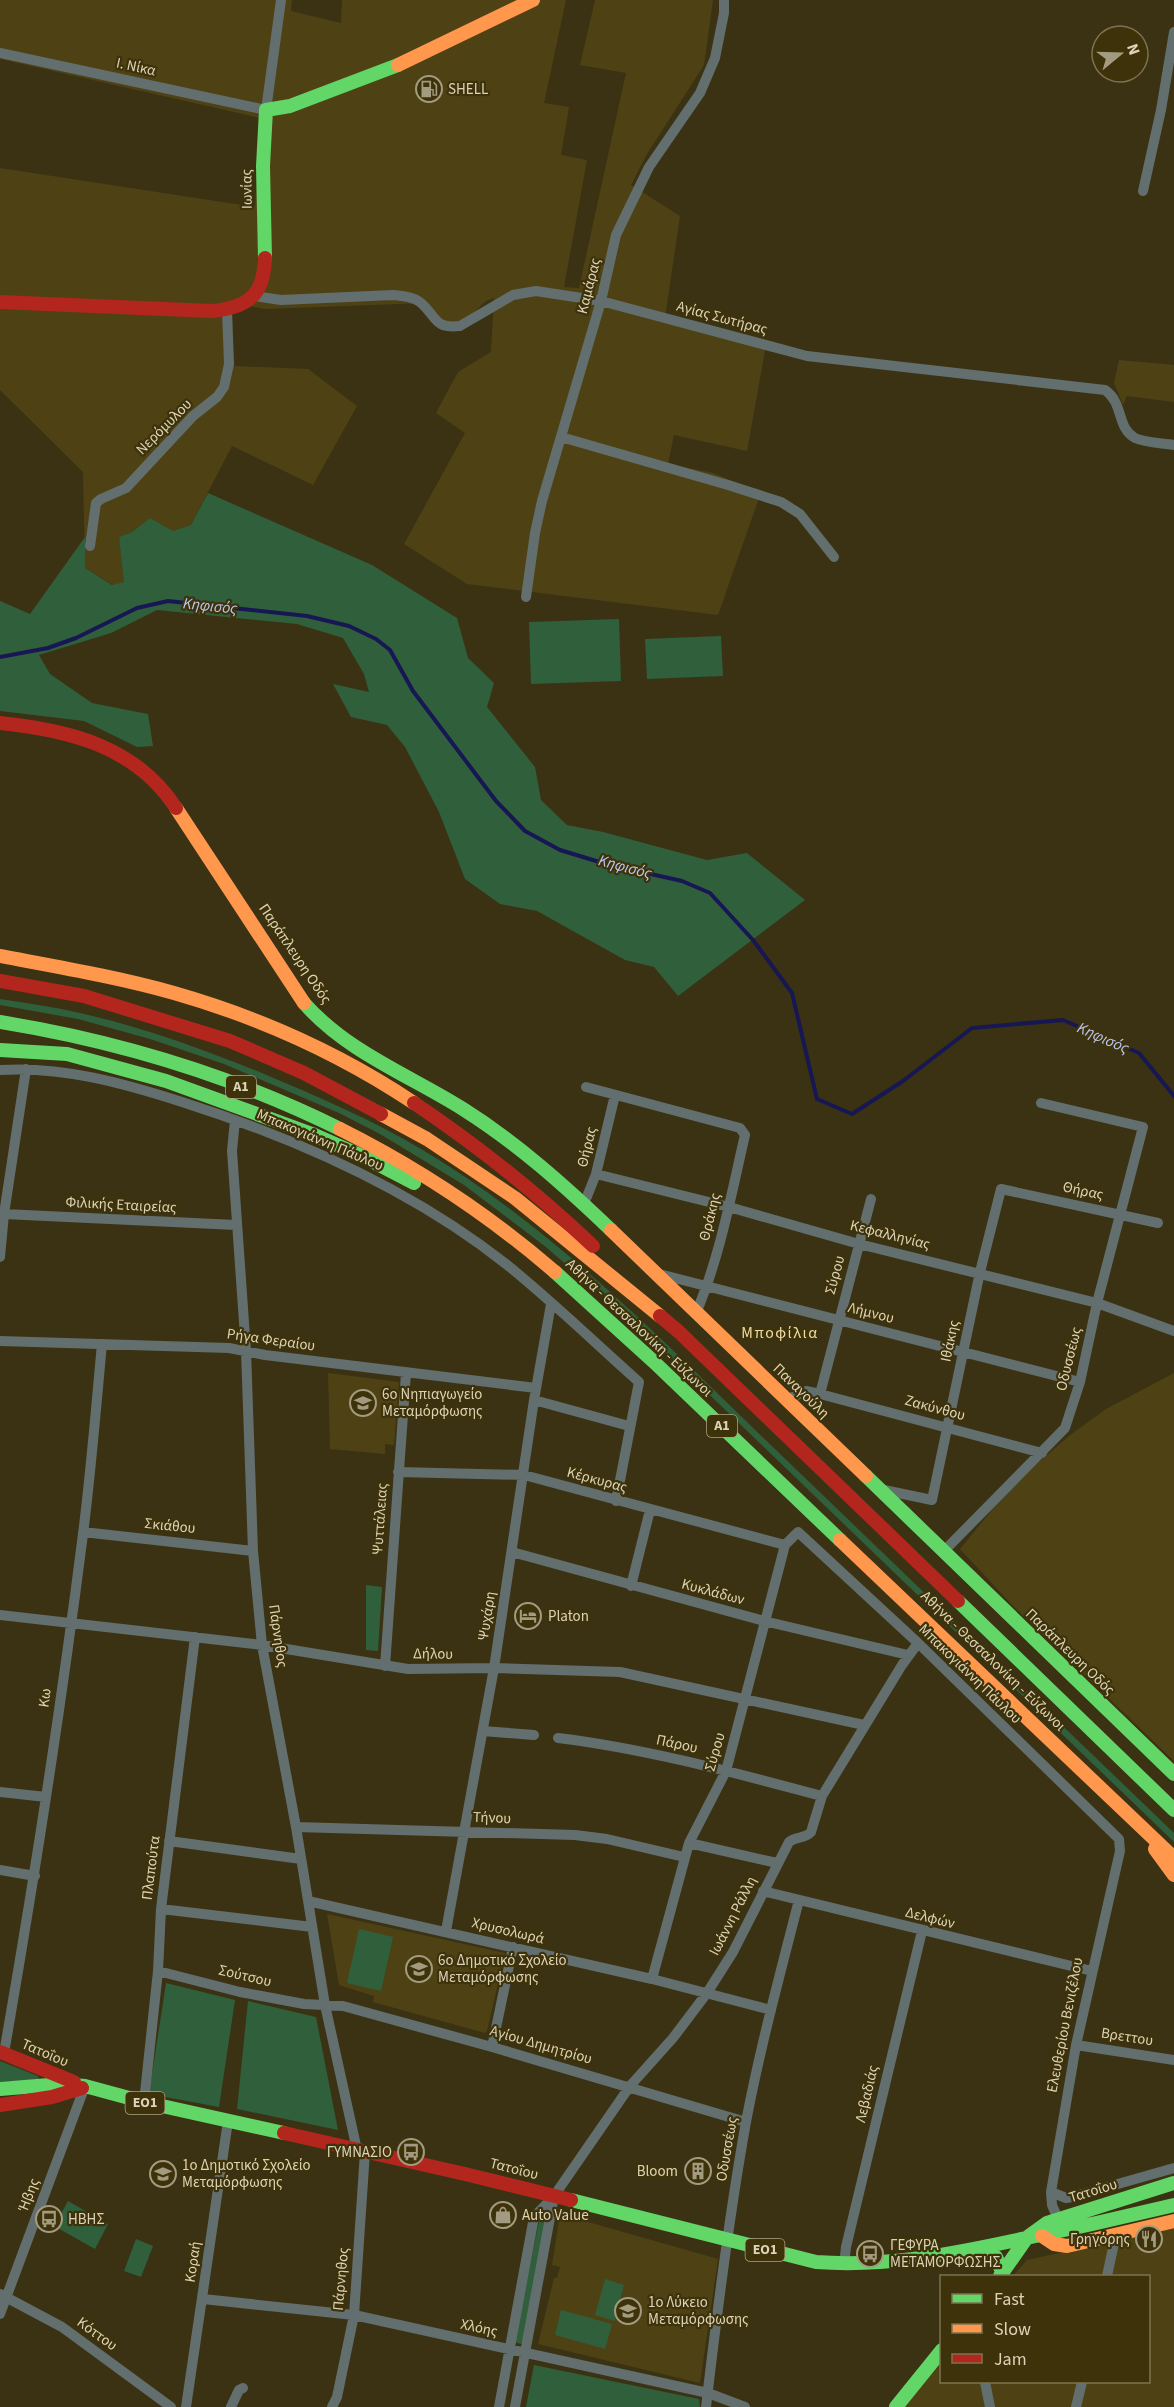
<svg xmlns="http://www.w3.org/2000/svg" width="1174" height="2407" viewBox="0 0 1174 2407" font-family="'Source Sans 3',sans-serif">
<rect width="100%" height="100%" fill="#3a3213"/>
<path fill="#4e4215" d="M0 0H292L291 11 341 23 342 0H566L544 103 569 107 561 155 587 160 564 287 579 288 626 73 580 65 595 0H713L704 65 647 154 631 185 680 216 665 318 766 345 747 451 674 435 668 464 713 473 754 490 760 495 718 615 467 584 404 544 465 433 436 413 458 372 491 352 494 298 486 301 468 318 450 325 435 316 426 303 265 309 250 306 232 313 233 366 308 369 357 406 313 485 232 446 191 525 173 531 150 518 132 532 119 537 125 582 113 585 85 568 83 472 0 390V168L255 207 260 118 0 59Z
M1119 360 1174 365V402L1127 396 1123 405 1114 383Z
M328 1373 399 1382 394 1445 385 1444V1454L330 1449Z
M1174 1373V1761L1014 1607 960 1549 996 1505 1040 1461 1069 1436 1106 1409Z
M327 1914 505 1953 487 2031 485 2033 373 2002 374 1996 339 1985Z
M560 2214 718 2259 700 2383 538 2344 554 2278H557L560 2267 552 2265Z
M1174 2228V2407H904L941 2363 942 2382H1148V2276H1013L1027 2260Z"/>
<path fill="#305f3c" d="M208 493 372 565 457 618 468 658 494 683 487 707 535 767 541 800 567 825 603 832 707 860 747 853 805 900 678 996 654 967 625 960 537 911 500 904 465 879 439 812 405 747 387 725 351 717 333 684 369 692 364 674 343 638 297 624 157 610 111 633 39 655 50 674 92 703 148 714 153 746 137 747 84 721 0 711V601L30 614 85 537V568L112 585 124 582 119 537 132 532 150 518 173 531 191 525Z
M619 619 621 681 531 684 529 622Z
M721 636 723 676 647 679 645 639Z
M0 999C26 1003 54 1007 80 1013 142 1027 203 1049 262 1073 316 1096 371 1119 421 1149 554 1228 665 1343 775 1449 908 1577 1041 1705 1174 1833V1842L661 1348 546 1247 464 1185 380 1134 339 1113 224 1064 150 1039 78 1019 0 1005Z
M366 1585 382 1587 378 1651 366 1650Z
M359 1929 393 1937 381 1991 347 1983Z
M166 1983 235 2000 219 2107 149 2094Z
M248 2001 316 2017 338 2130 237 2109Z
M0 2061 38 2076 39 2080 0 2082Z
M68 2201 108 2224 95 2249 54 2226Z
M539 2221H543L545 2225 523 2341 521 2344 517 2343 515 2340Z
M136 2239 153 2246 141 2277 124 2271Z
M605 2279 624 2285 615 2321 595 2315Z
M561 2310 612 2324 605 2349 555 2335Z
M534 2365 699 2399 700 2407H526Z"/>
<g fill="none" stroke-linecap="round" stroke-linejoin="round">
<path stroke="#171754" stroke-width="4" d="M0 657 48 648 76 638 137 608 168 601 307 616 349 626 376 639 390 650 413 691 496 801 525 831 560 850 606 864 682 881 710 893 753 940 792 993 817 1099 852 1114 903 1081 972 1028 1063 1020 1139 1053 1174 1096"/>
<path stroke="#626f6e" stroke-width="10" d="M0 53 266 110 281 0
M1143 191 1161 110 1174 32
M254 296 281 300 393 295C403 296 414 297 421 303 437 317 434 329 460 326L513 295 536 291 601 301 807 356 1105 390C1124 403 1116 427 1135 438 1146 443 1163 443 1174 445
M561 437 728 485 781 502 800 514 834 557
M90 546 96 503 101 499 126 488 193 416 217 397 224 387 229 364 227 310
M526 597 535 533 542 501 601 301 616 235 649 167 700 93 715 58 724 13V0
M0 1070C62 1066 123 1083 182 1102 298 1139 411 1189 506 1264 552 1301 595 1343 639 1382L616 1501
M586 1087 740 1128 745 1135C731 1195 720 1257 696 1313
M235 1120 232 1151 246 1351 253 1551 262 1645 296 1827 325 2005 357 2150
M596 1174 729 1207 859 1244 1097 1303 1174 1331
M584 1204 596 1174 615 1095
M4 1214 236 1225
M0 1257 4 1214 26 1069
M659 1274 1080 1382
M0 1341 229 1348 265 1355 536 1388
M820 1394 1042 1453
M534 1400 629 1426
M786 1400 806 1391 820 1394 871 1199
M398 1472 524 1475 785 1545
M879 1489 932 1500 980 1272 1001 1189 1158 1223
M83 1532 253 1551
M512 1552 764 1621 908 1655
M943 1552 1065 1428 1080 1382 1097 1303 1143 1127 1041 1103
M631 1586 650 1510
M0 1615 262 1645 408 1669 494 1668 620 1672 864 1725
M385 1666 406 1373
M483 1731 534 1735
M558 1738C648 1749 735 1773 822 1796
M0 1792 46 1797
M296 1827 575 1835 607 1839 684 1857
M169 1841 301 1859
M689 1843 777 1863
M0 1870 35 1876
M763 1891 1092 1971
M308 1901 652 1979 771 2010
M161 1909 312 1927
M446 1931 494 1668 534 1400 551 1304
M158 1971 240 1992 304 2004 343 2006 492 2047 746 2122
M652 1979 689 1843 726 1771 785 1545 798 1532 918 1643 1119 1839 1120 1851 1076 2045 1051 2192 1052 2205 1058 2219
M1076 2045 1174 2060
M492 2047 513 1947
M4 2053C34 1881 61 1708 83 1534 91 1471 96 1408 102 1344
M144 2102 158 1971 161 1909 195 1637
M1051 2192 1066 2198 1072 2197 1174 2168
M844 2265 846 2247 922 1931
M1107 2276 1116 2234
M0 2294 62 2327 171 2407
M203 2299 354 2315 708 2393 745 2407
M0 2314 85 2086
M985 2382 990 2407
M186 2407 228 2121
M231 2407 239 2390 243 2388
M332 2407 337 2397 354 2315 365 2152
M499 2407 534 2217 554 2196 630 2086 673 2038 707 1993 733 1952 789 1842C796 1836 805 1839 811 1832L822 1796 902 1665 918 1643
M515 2407 554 2196
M706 2407C717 2312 729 2216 746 2122 760 2048 780 1974 799 1900
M1076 2407 1082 2382"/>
<path stroke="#63d668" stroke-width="14" d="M265 258 263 166 266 110 290 106 398 65
M304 1003C347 1052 409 1075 463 1109 517 1143 565 1186 611 1230
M0 1022C117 1041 233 1076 340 1129
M0 1050 67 1054 166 1081 312 1134 364 1157 414 1183
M555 1272 653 1361 840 1540
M866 1476 1174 1774
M958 1601 1174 1810
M0 2089 61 2084 85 2086 144 2102 284 2133
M571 2200 816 2262C883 2267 947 2255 1012 2241 1066 2230 1120 2218 1174 2205
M1029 2236 1047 2223 1174 2183
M981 2248 996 2257 1003 2274
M1000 2276 1026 2239
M896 2407 942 2350"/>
<path stroke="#ff974d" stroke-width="14" d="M398 65 533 0
M176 808 304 1003
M0 956C58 967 117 977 174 993 258 1017 342 1055 414 1103
M381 1114 427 1139 515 1198 660 1316
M340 1129C418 1168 489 1215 555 1272
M611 1230 866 1476
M840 1540 1174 1858
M1155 1849 1174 1875
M1042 2236 1054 2244 1067 2246 1174 2221"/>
<path stroke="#b3261e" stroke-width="14" d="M0 302 211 311C247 308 264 296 265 258
M0 723C68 730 136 746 176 808
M0 981 84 996 230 1041 304 1073 381 1114
M414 1103C478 1146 537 1193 593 1246
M660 1316 678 1331 958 1601
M0 2052 74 2082
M0 2105 52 2097 82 2088
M284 2133 465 2174 571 2200"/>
</g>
<defs>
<symbol id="fuel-ring" viewBox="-11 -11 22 22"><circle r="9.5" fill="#3e320a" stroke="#a39b7f" stroke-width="1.5"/><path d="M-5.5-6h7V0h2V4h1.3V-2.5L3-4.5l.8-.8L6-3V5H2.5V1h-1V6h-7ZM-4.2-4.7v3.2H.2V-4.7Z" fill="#a39b7f"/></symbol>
<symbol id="school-ring" viewBox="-11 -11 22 22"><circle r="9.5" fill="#3e320a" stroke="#a39b7f" stroke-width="1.5"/><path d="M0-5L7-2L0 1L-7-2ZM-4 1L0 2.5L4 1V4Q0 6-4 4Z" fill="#a39b7f"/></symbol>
<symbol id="hotel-ring" viewBox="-11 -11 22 22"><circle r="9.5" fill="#3e320a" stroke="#a39b7f" stroke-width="1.5"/><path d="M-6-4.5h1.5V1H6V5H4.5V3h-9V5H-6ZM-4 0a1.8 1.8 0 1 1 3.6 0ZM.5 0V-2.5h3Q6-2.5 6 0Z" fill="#a39b7f"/></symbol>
<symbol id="bus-ring" viewBox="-11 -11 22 22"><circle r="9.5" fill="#3e320a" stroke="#a39b7f" stroke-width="1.5"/><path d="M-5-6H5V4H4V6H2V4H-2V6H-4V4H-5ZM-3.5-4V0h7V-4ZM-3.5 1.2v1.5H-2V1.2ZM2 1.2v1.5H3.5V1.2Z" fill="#a39b7f"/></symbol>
<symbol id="building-ring" viewBox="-11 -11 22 22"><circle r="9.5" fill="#3e320a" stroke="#a39b7f" stroke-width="1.5"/><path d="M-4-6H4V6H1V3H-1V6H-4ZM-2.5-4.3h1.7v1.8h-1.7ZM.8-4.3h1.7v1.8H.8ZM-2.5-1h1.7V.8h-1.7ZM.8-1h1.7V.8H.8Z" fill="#a39b7f"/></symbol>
<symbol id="shop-ring" viewBox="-11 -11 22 22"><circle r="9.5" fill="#3e320a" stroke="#a39b7f" stroke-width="1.5"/><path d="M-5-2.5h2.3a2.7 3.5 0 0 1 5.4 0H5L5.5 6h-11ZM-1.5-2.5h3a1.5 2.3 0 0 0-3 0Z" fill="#a39b7f"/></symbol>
<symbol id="restaurant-ring" viewBox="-11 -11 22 22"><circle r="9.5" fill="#3e320a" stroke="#a39b7f" stroke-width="1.5"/><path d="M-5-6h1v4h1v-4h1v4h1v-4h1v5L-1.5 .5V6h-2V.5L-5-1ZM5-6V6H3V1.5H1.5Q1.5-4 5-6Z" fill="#a39b7f"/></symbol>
</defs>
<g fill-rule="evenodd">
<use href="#fuel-ring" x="414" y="74" width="30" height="30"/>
<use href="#school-ring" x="348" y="1388" width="30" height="30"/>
<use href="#hotel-ring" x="513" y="1601" width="30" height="30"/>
<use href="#school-ring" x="404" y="1954" width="30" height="30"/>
<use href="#bus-ring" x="396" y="2137" width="30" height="30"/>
<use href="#building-ring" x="683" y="2156" width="30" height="30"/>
<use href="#school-ring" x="148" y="2159" width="30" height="30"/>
<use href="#shop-ring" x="488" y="2200" width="30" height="30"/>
<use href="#bus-ring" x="34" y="2204" width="30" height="30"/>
<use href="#restaurant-ring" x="1134" y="2224" width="30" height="30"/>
<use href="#bus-ring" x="855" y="2239" width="30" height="30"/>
<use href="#school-ring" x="613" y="2296" width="30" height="30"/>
</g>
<g text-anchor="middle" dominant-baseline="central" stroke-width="4.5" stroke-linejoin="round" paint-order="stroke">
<g fill="#3e320a" stroke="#ada384" stroke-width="1.5">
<rect x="226" y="1076" width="30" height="22" rx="4.5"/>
<rect x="707" y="1415" width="30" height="22" rx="4.5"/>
<rect x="125.5" y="2092" width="39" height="22" rx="4.5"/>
<rect x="745.5" y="2239" width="39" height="22" rx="4.5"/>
</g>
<g font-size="14" font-weight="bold" fill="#dcd4b9">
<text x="241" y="1087">Α1</text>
<text x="722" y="1426">Α1</text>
<text x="145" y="2103">ΕΟ1</text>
<text x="765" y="2250">ΕΟ1</text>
</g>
<g font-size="15" fill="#dcd4b9" stroke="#3e320a">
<text transform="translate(136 67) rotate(12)">Ι. Νίκα</text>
<text transform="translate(247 189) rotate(-91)">Ιωνίας</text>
<text transform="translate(589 286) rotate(-76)">Καμάρας</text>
<text transform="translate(722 318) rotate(15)">Αγίας Σωτήρας</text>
<text transform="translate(164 427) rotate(-45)">Νερόμυλου</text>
<text transform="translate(295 954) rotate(56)">Παράπλευρη Οδός</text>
<text transform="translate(320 1140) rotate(23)">Μπακογιάννη Πάυλου</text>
<text transform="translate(587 1147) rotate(-76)">Θήρας</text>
<text transform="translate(1083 1191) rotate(12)">Θήρας</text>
<text transform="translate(121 1205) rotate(3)">Φιλικής Εταιρείας</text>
<text transform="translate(710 1217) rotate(-76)">Θράκης</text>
<text transform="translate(890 1235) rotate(14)">Κεφαλληνίας</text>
<text transform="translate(835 1275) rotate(-75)">Σύρου</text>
<text transform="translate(871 1313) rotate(14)">Λήμνου</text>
<text transform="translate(639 1328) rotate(43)">Αθήνα - Θεσσαλονίκη - Εύζωνοι</text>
<text transform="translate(271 1340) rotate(8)">Ρήγα Φεραίου</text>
<text transform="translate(950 1341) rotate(-78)">Ιθάκης</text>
<text transform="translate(1069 1359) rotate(-76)">Οδυσσέως</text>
<text transform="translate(801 1391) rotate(44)">Παναγούλη</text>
<text transform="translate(935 1408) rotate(15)">Ζακύνθου</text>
<text transform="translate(597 1480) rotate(15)">Κέρκυρας</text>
<text transform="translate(380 1519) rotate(-86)">Ψυττάλειας</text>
<text transform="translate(170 1526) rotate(6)">Σκιάθου</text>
<text transform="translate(713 1592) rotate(15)">Κυκλάδων</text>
<text transform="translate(487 1616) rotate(-81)">Ψυχάρη</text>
<text transform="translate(278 1636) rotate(82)">Πάρνηθος</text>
<text transform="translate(1070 1652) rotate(44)">Παράπλευρη Οδός</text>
<text transform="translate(433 1654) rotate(1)">Δήλου</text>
<text transform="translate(993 1661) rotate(44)">Αθήνα - Θεσσαλονίκη - Εύζωνοι</text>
<text transform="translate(970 1674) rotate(44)">Μπακογιάννη Πάυλου</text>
<text transform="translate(45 1698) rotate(-82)">Κω</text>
<text transform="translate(677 1744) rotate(12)">Πάρου</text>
<text transform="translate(715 1752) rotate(-74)">Σύρου</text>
<text transform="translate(492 1818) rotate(2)">Τήνου</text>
<text transform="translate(151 1868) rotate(-83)">Πλαπούτα</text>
<text transform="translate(733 1916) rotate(-63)">Ιωάννη Ράλλη</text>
<text transform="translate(930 1918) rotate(14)">Δελφών</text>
<text transform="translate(508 1931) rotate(13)">Χρυσολωρά</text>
<text transform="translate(245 1976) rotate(13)">Σούτσου</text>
<text transform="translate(1065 2025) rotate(-79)">Ελευθερίου Βενιζέλου</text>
<text transform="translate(1127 2037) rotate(9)">Βρεττου</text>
<text transform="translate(541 2045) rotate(16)">Αγίου Δημητρίου</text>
<text transform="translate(45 2053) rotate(23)">Τατοΐου</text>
<text transform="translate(867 2094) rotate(-77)">Λεβαδιάς</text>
<text transform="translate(727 2149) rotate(-80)">Οδυσσέως</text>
<text transform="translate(514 2169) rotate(14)">Τατοΐου</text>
<text transform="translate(1093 2191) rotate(-17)">Τατοΐου</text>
<text transform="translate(29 2195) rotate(-69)">Ήβης</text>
<text transform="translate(193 2262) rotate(-82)">Κοραή</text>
<text transform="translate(341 2279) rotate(-85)">Πάρνηθος</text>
<text transform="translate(479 2328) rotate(12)">Χλόης</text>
<text transform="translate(97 2334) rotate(36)">Κόττου</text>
</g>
<g font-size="15" fill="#dcd4b9" stroke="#3e320a" text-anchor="start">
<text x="448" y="89">SHELL</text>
<text x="382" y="1394">6ο Νηπιαγωγείο<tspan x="382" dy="17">Μεταμόρφωσης</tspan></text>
<text x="548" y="1616">Platon</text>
<text x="438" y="1960">6ο Δημοτικό Σχολείο<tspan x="438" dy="17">Μεταμόρφωσης</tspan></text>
<text x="392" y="2152" text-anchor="end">ΓΥΜΝΑΣΙΟ</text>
<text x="182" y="2165">1ο Δημοτικό Σχολείο<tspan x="182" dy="17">Μεταμόρφωσης</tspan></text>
<text x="678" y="2171" text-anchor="end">Bloom</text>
<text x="522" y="2215">Auto Value</text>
<text x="68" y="2219">ΗΒΗΣ</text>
<text x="1130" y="2239" text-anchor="end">Γρηγόρης</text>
<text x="890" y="2245">ΓΕΦΥΡΑ<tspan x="890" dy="17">ΜΕΤΑΜΟΡΦΩΣΗΣ</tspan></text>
<text x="648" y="2302">1ο Λύκειο<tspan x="648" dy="17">Μεταμόρφωσης</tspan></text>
</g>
<g font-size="16" font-style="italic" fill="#bbc7f1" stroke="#3e320a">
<text transform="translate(210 606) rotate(6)">Κηφισός</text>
<text transform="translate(625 867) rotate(15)">Κηφισός</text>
<text transform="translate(1103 1038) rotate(24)">Κηφισός</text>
</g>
<g font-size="16" letter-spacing="1.5" fill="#ecdba5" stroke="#3e320a">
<text x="780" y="1333">Μποφίλια</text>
</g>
</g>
<rect x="940" y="2275" width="210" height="108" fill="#3e320a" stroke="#7d7350" stroke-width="1.5"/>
<rect x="952" y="2294" width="30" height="9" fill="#63d668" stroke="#7d7350" stroke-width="1.5"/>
<text x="994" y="2305" font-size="18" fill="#dcd4b9">Fast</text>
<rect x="952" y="2324" width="30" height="9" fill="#ff974d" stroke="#7d7350" stroke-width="1.5"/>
<text x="994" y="2335" font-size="18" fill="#dcd4b9">Slow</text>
<rect x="952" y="2354" width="30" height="9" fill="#b3261e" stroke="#7d7350" stroke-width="1.5"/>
<text x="994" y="2365" font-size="18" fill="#dcd4b9">Jam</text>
<g transform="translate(1120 54) rotate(71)"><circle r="28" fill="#3e320a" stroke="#7d7350" stroke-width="1.5"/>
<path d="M0-4.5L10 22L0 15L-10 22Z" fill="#a39b7f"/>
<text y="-9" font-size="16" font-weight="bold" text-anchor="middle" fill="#dcd4b9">N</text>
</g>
</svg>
